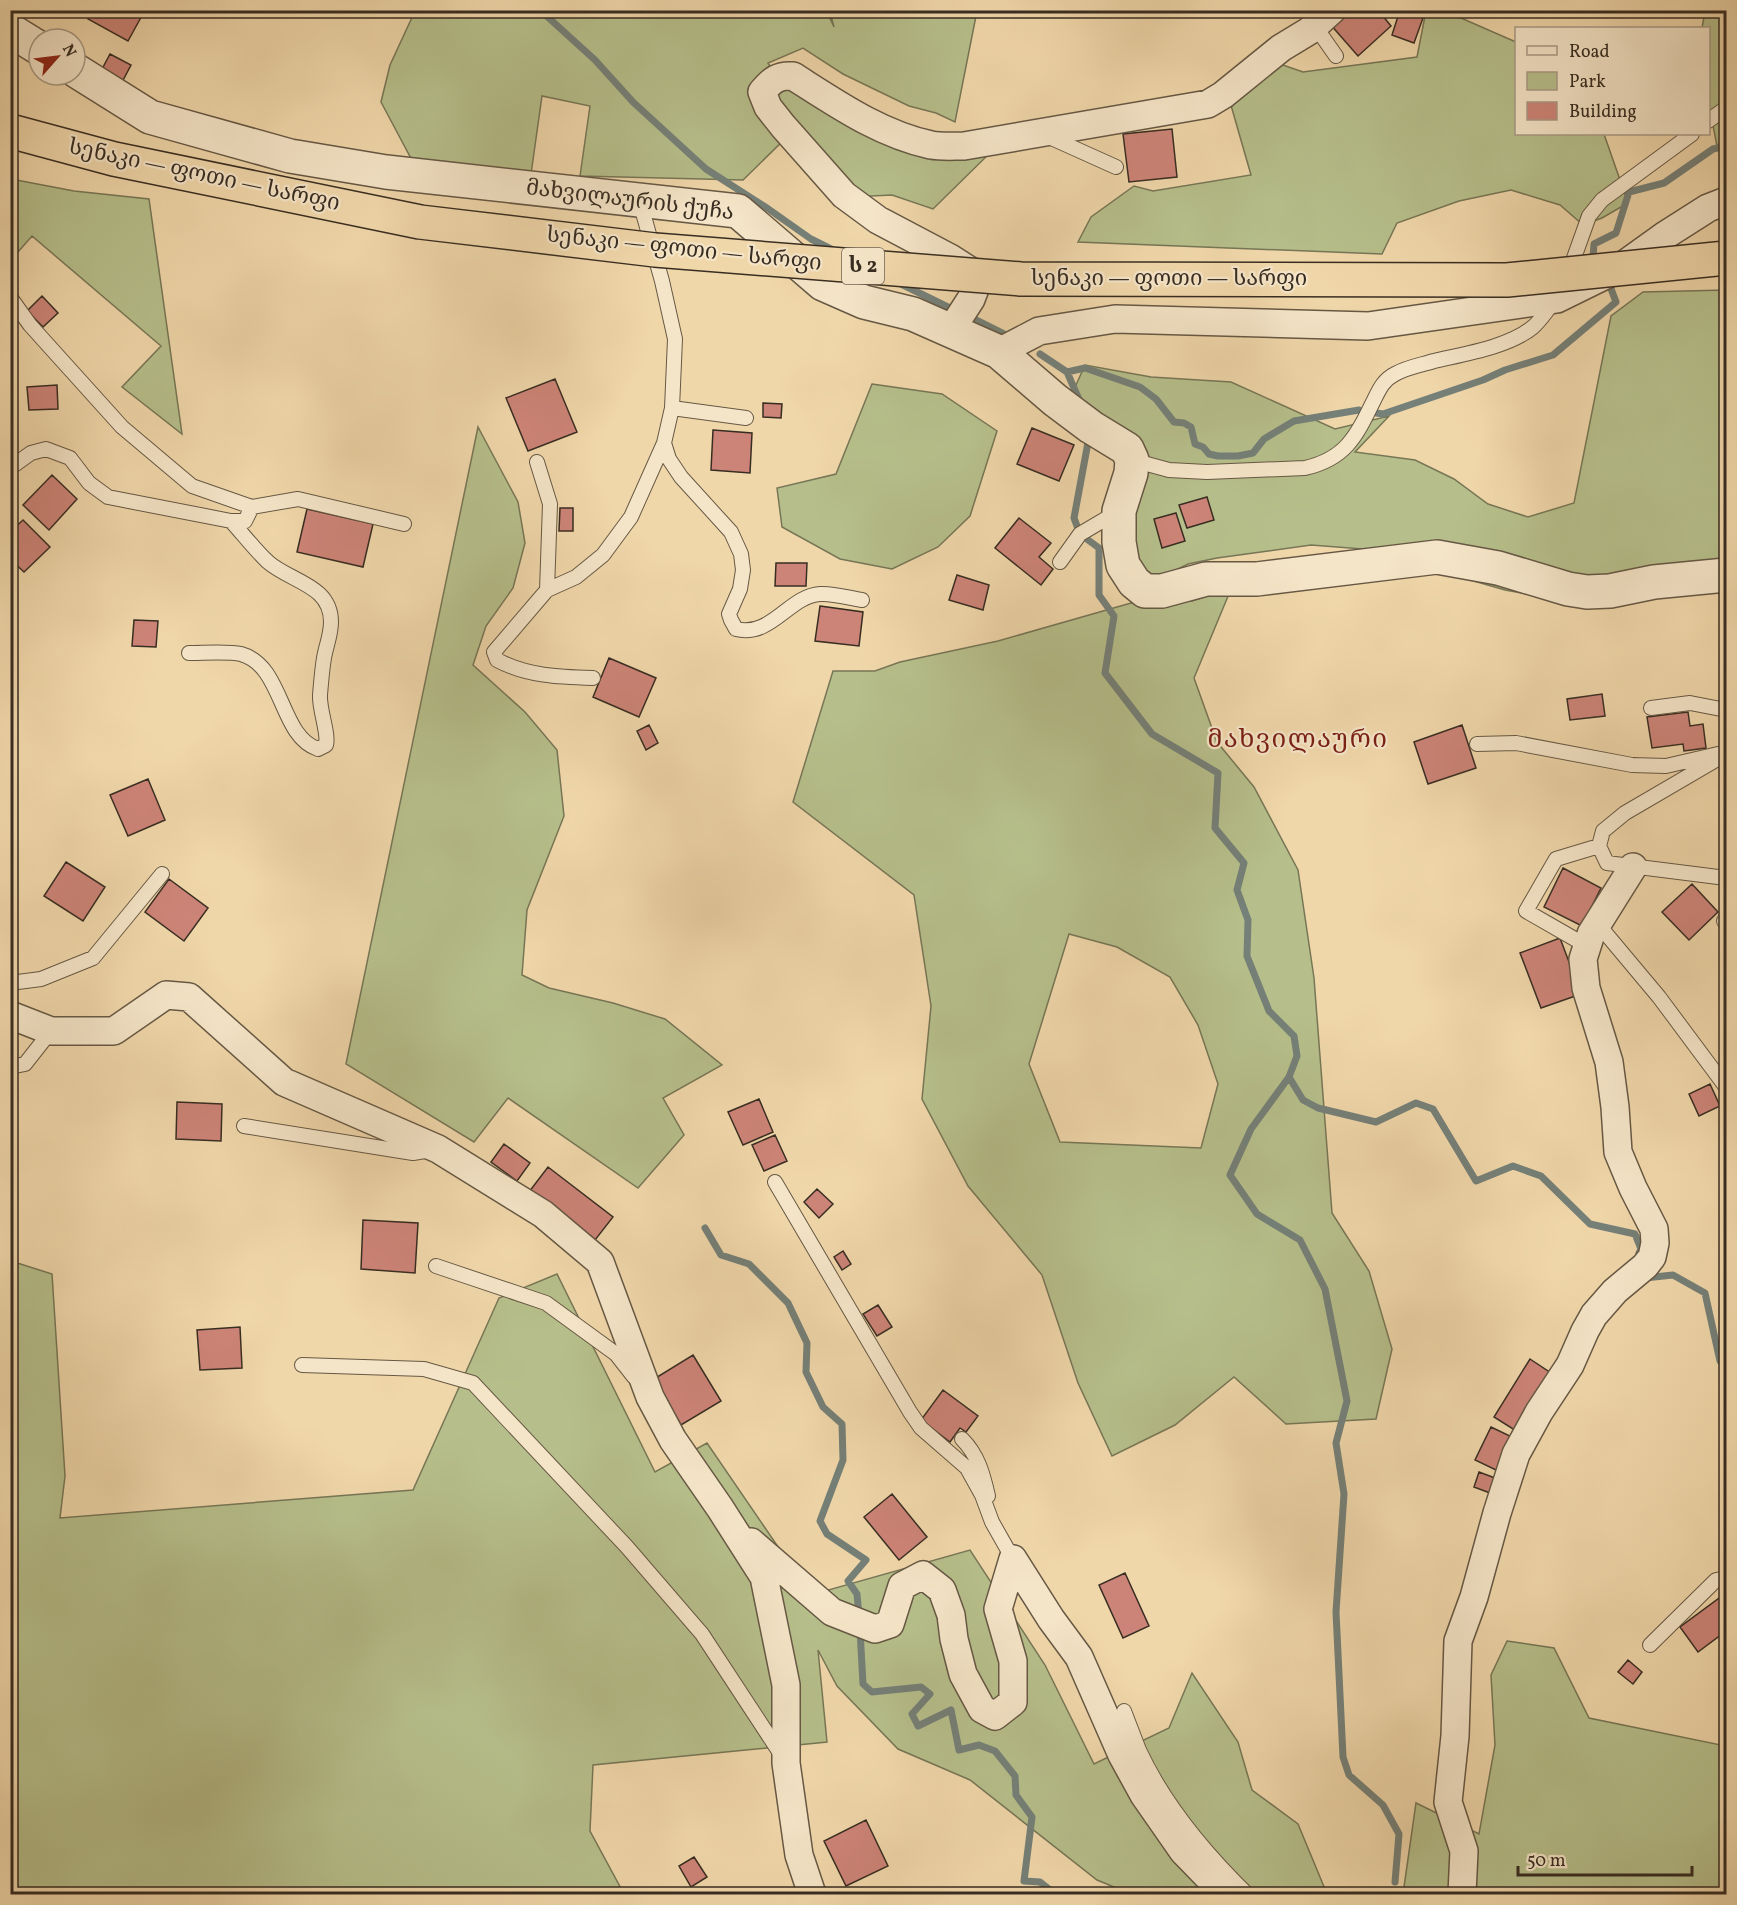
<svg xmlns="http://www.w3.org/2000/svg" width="1737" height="1905" viewBox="0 0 1737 1905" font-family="Vollkorn,'Noto Serif Georgian',serif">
<rect width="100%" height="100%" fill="#f0d7aa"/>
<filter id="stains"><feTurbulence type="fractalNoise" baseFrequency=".00333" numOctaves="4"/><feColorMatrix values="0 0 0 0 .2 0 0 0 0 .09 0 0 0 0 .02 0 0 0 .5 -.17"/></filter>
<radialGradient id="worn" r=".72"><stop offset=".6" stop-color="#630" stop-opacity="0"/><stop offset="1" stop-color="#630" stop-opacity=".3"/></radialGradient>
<path fill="#b6bf8b" stroke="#777656" stroke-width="1.5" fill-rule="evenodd" d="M826 10 834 27 830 12 831 11H977L955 122 936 113 909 106 843 74 803 48 768 63 780 81 877 124 997 146 933 209 892 195 830 198 789 135 743 180 580 176 590 106 542 96 531 174 414 164 381 102 390 65 415 11Z
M1426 11H1445L1516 42V134H1604L1628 203 1602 218 1583 225 1560 205 1511 190 1459 201 1397 223 1382 254 1078 242 1091 217 1134 186 1153 191 1251 175 1224 81 1260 57 1303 72 1417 57Z
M1705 11H1726V43L1722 69 1726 83V146H1717L1709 105 1708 28H1702Z
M11 179 74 191 149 199 182 434 122 387 161 346 32 236 11 260Z
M1726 290V569L1560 600 1505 590 1363 549 1311 545 1217 558 1188 564 1158 579 1137 570 1125 552 1132 460 1067 405 1085 365 1151 377 1231 382 1335 429 1389 416 1355 452 1415 460 1454 479 1488 504 1528 517 1574 503 1611 316 1643 292Z
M872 384 942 394 997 431 970 516 938 547 892 569 840 559 782 527 777 488 836 474Z
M478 427 518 502 525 543 513 588 486 626 473 665 525 712 557 750 564 816 527 910 522 975 549 988 613 1003 665 1019 722 1065 663 1098 684 1135 638 1188 508 1098 474 1142 346 1064Z
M1231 589 1194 678 1217 742 1254 787 1298 870 1314 978 1332 1213 1369 1271 1392 1349 1376 1419 1286 1424 1234 1377 1175 1425 1112 1456 1078 1383 1042 1275 968 1186 922 1099 931 1006 914 895 793 802 833 671H875L900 662 998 641 1131 603 1192 601ZM1069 934 1117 947 1170 977 1198 1025 1218 1084 1201 1148 1060 1142 1029 1064Z
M11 1261 52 1274 65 1476 60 1518 413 1490 499 1298 557 1274 655 1472 707 1443 811 1595 970 1550 1045 1665 1094 1764 1169 1728 1192 1673 1238 1742 1252 1790 1298 1824 1327 1894H1131L1097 1880 970 1780 898 1749 837 1686 818 1650 827 1742 593 1765 590 1831 624 1894H11Z
M1507 1641 1554 1648 1589 1718 1726 1746V1894H1403L1416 1803 1479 1834 1495 1745 1491 1675Z"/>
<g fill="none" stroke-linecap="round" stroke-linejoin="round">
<path stroke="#758078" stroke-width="7" d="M540 10 595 60 633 102 706 169 767 208 811 239 835 251
M1595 261 1593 257 1594 244 1616 233 1629 192 1664 183 1713 149 1726 146
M901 284 956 311
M966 315 1004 334
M1040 354 1067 372 1081 404
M1067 372 1085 368 1140 387 1156 399 1174 422 1184 423 1191 427 1195 444 1203 447 1209 454 1218 456H1238L1253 453 1264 439 1294 421 1359 410
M1376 413 1383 414 1483 380 1505 370 1553 355 1616 302 1610 286
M1089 437 1074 518 1080 534 1099 548V595L1114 616 1105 673 1152 734 1218 773 1215 828 1244 863 1237 890 1248 920 1247 956 1269 1011 1294 1036 1297 1056 1289 1077 1251 1129 1230 1175 1257 1214 1300 1240 1325 1289 1347 1401 1336 1443 1344 1494 1336 1612 1343 1757 1349 1775 1383 1805 1399 1834 1395 1882
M1289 1077 1303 1100 1318 1108 1376 1122 1416 1103 1433 1109 1476 1181 1513 1166 1541 1176 1590 1224 1635 1234 1641 1249 1639 1253
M705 1228 721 1255 749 1264 788 1303 807 1343 806 1372 823 1407 842 1424 843 1460 820 1521 827 1534 866 1560 848 1581 857 1594 859 1616
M1645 1278 1673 1275 1705 1293 1720 1361
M860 1630 863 1684 872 1692 921 1687 930 1694 912 1714 918 1726 951 1710 959 1750 979 1745 995 1751 1015 1776 1016 1795 1032 1817 1024 1881 1040 1882 1055 1894"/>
</g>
<path fill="#cd8478" stroke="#382d22" stroke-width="1.5" d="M92 10H145L128 41 88 19Z
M1345 10H1378L1391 26 1358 56 1330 24Z
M1400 10 1423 18 1414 43 1392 35Z
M110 54 131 65 121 84 100 73Z
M1172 129 1177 177 1129 182 1123 134Z
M42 296 58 313 43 327 27 311Z
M555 379 577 432 528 451 506 398Z
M57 385 58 409 29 410 27 387Z
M763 403 782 404 781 418 763 417Z
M1032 428 1074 445 1059 481 1017 464Z
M713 430 752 433 750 473 711 470Z
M52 475 77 499 49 530 23 505Z
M1207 497 1214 520 1187 528 1179 505Z
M560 508H573V531H559Z
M307 509 373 524 363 567 297 552Z
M1176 513 1185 541 1162 548 1154 519Z
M1019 518 1051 543 1039 557 1053 569 1041 585 995 548Z
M23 520 50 547 24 572 10 559V532Z
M776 563H807L806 586H775Z
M957 575 989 585 983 610 949 600Z
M820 606 863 612 859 646 815 641Z
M134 620 158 621 156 647 132 646Z
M609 658 656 678 639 717 593 697Z
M1602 694 1605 716 1570 720 1567 699Z
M1688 712 1690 726 1703 724 1706 748 1684 751 1683 744 1652 748 1647 717Z
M649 725 658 743 646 750 637 731Z
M1462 725 1476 768 1428 784 1414 742Z
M148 779 165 820 128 836 110 795Z
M66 862 105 887 83 921 44 896Z
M1563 868 1601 888 1582 926 1544 907Z
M169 879 208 908 184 941 145 912Z
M1692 884 1718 912 1689 940 1662 912Z
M1560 938 1581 994 1541 1008 1520 953Z
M1710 1084 1720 1106 1699 1116 1689 1094Z
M759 1099 773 1132 743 1145 728 1112Z
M177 1102 222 1104 221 1141 176 1139Z
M775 1135 787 1161 764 1171 752 1145Z
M504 1144 530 1163 517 1181 491 1162Z
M548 1167 613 1217 588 1249 529 1192Z
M817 1189 833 1204 819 1218 804 1202Z
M363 1220 418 1223 415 1273 361 1269Z
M843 1251 851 1264 842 1270 834 1257Z
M878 1305 892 1327 877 1336 863 1314Z
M240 1327 242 1368 200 1370 197 1330Z
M693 1355 721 1401 681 1425 654 1379Z
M1530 1359 1557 1377 1521 1434 1494 1417Z
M943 1390 978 1416 966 1432 960 1428 950 1442 921 1420Z
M1491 1427 1512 1437 1496 1470 1475 1460Z
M1479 1472 1495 1478 1490 1493 1474 1487Z
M892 1494 927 1537 899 1560 864 1517Z
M1125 1573 1149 1626 1123 1638 1099 1585Z
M1726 1593V1631L1698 1652 1680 1627Z
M1628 1660 1642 1672 1633 1684 1618 1672Z
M866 1820 888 1866 846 1886 824 1841Z
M694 1857 707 1877 691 1887 679 1866Z"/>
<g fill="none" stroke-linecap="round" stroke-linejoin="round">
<defs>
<path id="service" d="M1315 26 1336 56
M1708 121 1726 108
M1047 136 1116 167
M1569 272 1589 216 1602 200 1692 134
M10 297 30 325 122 427 192 486 252 507 245 521H231L108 497 89 483 70 458 46 449 31 453 10 468
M672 408 746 418
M664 443 669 459 681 477 731 532 741 554 743 570 740 589 729 614 731 620 736 629C771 638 789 596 820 594 833 593 849 598 862 600
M1132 460 1169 470 1207 472 1305 468C1345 459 1356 437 1373 402 1379 390 1383 380 1395 374 1407 367 1421 365 1434 361 1464 354 1509 347 1533 327 1541 320 1547 310 1554 302
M537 462 550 504 547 590
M252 507 298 499 404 524
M1060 562 1080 534 1119 511
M189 653C203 653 228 651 241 654 284 666 279 736 318 749L326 745C329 734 319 709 320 695 321 683 322 670 324 658 326 646 331 635 331 622 331 585 291 582 268 562 255 550 243 534 231 521
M593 678C559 677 527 676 497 660L494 652 547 590 576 577 603 555 631 517 664 443 672 408 675 339 662 281 640 202
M1651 708 1690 703 1726 710
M1477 744 1516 743 1632 765 1666 766 1718 754
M1726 754 1625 813 1603 831 1599 846 1607 863 1726 878
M1724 921 1726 923
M1597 923 1659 997 1726 1087
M1587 946 1526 911 1556 859 1599 846
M10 983 41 979 93 958 162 874
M10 1067 25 1064 51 1031
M244 1126 413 1153 431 1150
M775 1182 910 1412 921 1428 967 1468 982 1495 992 1522 1013 1559
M436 1266 546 1303 616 1354 634 1377
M302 1365 424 1369 473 1383 627 1547 702 1634 782 1756
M962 1439C978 1455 983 1474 988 1496
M1650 1645 1716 1580 1726 1578
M1124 1711C1129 1724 1134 1737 1139 1750 1164 1804 1204 1852 1247 1894"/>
<path id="minor" d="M951 330 971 299 976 286 972 272 950 258 878 220 844 195 783 126 768 107 762 92C772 80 778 75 793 76 837 104 880 134 931 145 942 147 953 146 964 146L1208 104 1223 95 1281 48 1309 31 1332 10
M999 352 1039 331 1115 319 1368 326 1557 299 1618 269 1664 236 1708 208 1726 201
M10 1015 51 1031H114L166 995 189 997 284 1082 438 1149 543 1214 600 1262 650 1397 673 1440 720 1508 764 1577 786 1685V1763L799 1855 812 1894
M751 1542 832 1612 875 1629 890 1624 902 1586 923 1575 942 1590 951 1615 954 1639 963 1674 982 1709 995 1716 1013 1702V1661L998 1609 1013 1559
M1013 1559 1051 1619 1079 1657 1122 1755 1144 1795 1183 1851 1216 1885 1232 1894
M1462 1894 1464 1851 1448 1802 1455 1736 1458 1641 1474 1597 1497 1513 1516 1454 1539 1412 1570 1365 1585 1331 1594 1315 1615 1291 1645 1266 1652 1257 1655 1243 1654 1229 1633 1188 1618 1152 1615 1107 1609 1062 1586 988 1583 959 1591 934 1633 867"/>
<path id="tertiary" d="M10 30 39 48
M75 70 150 117 290 156 386 172 738 211 823 284 864 302 913 314 999 352 1055 400 1091 427 1127 449 1132 460 1131 473 1119 511V542L1123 565 1134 582 1145 591H1162L1206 579H1257L1437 557 1498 568 1568 589 1587 592 1610 591 1654 582 1726 575"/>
</defs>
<use href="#service" stroke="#665844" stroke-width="16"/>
<use href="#minor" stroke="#665844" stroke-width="30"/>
<use href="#tertiary" stroke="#665844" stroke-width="36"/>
<use href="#service" stroke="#f5e5c8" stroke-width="14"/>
<use href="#minor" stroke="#f5e5c8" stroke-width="27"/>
<use href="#tertiary" stroke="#f5e5c8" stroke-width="33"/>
<defs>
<path id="trunk-bridge" d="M10 131 114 159 420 222 655 250 1021 279 1507 280 1726 258"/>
</defs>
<use href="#trunk-bridge" stroke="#382d22" stroke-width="36" stroke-linecap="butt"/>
<use href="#trunk-bridge" stroke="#f0d7aa" stroke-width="33"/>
</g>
<g text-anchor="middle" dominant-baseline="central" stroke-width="4.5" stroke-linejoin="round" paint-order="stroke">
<rect fill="#f5e5c8" stroke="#716454" stroke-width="1.5" x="842" y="248" width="42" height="36" rx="4.5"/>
<g font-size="21" font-weight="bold" fill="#382d22">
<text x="863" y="266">ს 2</text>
</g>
<g font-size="22" fill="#382d22" stroke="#f5e5c8">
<text transform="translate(204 176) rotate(12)">სენაკი — ფოთი — სარფი</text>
<text transform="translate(630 201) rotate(7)">მახვილაურის ქუჩა</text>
<text transform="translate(684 250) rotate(6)">სენაკი — ფოთი — სარფი</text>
<text x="1169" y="279">სენაკი — ფოთი — სარფი</text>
</g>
<g font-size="26" letter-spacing="1.5" fill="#7a1f14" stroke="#f5e5c8">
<text x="1298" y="740">მახვილაური</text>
</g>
</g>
<rect width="1737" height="1905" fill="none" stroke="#f0d7aa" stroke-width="36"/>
<rect x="12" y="12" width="1713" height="1881" fill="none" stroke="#382d22" stroke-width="3"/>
<rect x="18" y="18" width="1701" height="1869" fill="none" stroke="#382d22" stroke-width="1.5"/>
<rect x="1515" y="27" width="195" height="108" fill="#f5e5c8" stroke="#a99b86" stroke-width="1.5"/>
<rect x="1527" y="46" width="30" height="9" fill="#f5e5c8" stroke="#a99b86" stroke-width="1.5"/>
<text x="1569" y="57" font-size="18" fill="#382d22">Road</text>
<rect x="1527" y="72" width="30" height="18" fill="#b6bf8b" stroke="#a99b86" stroke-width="1.5"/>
<text x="1569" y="87" font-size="18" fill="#382d22">Park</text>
<rect x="1527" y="102" width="30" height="18" fill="#cd8478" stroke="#a99b86" stroke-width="1.5"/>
<text x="1569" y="117" font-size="18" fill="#382d22">Building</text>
<g transform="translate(57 57) rotate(62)"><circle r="28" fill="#f5e5c8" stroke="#a99b86" stroke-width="1.5"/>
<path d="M0-4.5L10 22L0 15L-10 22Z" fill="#8f2418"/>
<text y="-9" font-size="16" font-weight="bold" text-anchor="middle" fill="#382d22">N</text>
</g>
<path d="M1518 1866v9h174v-9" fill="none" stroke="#382d22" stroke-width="3"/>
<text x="1527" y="1866" font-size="18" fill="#382d22" stroke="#f5e5c8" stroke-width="4.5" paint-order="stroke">50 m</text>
<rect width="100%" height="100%" filter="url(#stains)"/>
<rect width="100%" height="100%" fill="url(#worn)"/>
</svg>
